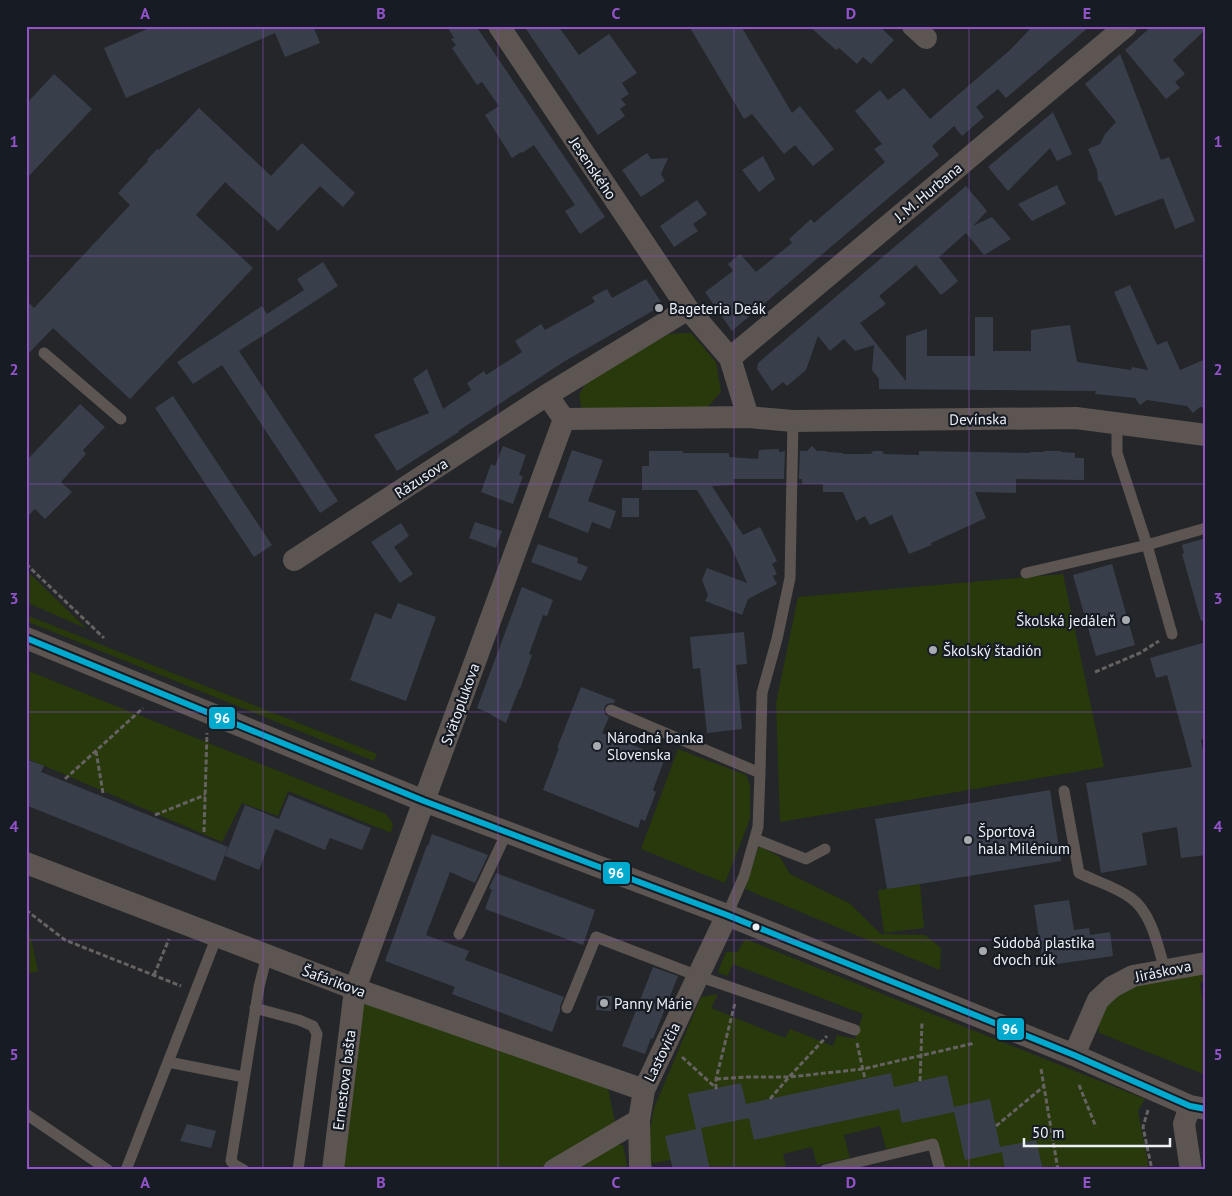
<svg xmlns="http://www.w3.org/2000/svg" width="1232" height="1196" viewBox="0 0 1232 1196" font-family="'PT Sans',sans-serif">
<rect width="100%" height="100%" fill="#24262a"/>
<path fill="#28390c" d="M691 333 716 362 721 392 706 409 582 411 579 395 587 381 669 334Z
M27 571 87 629 26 602Z
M1063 574 1104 767 780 822 776 703 798 597Z
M26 615 377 754 374 761 26 621Z
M26 670 386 814 393 824 391 833 288 791 278 816 242 803 222 842 26 758Z
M678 749 746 775 750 785V819L725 883 641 849Z
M759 846 780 857 790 874 849 903 881 934 925 935 941 948 940 970 745 889Z
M920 884 924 928 884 933 878 890Z
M26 916 38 971 26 974Z
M745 939 1145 1099 1138 1111 1149 1170H945L937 1140 886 1149 880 1126 844 1135 850 1158 817 1165 812 1147 783 1154 787 1170H704L700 1155 648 1164 645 1156 654 1108 701 997 718 994 711 1008 785 1038 790 1029 833 1046 837 1035 855 1039 863 1014 733 964 727 976 718 972 726 952H738Z
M1206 969V981L1200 983 1206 1022V1075L1099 1033 1098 1023 1105 1007 1133 983Z
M355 989 607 1083 616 1127 554 1170H333Z
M612 1144 623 1145 628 1170H569Z"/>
<path fill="#393f4a" d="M154 26H313L320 43 285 57 275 33 126 98 104 48Z
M447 26H476L605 217 580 234 565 211 575 205 534 145 522 153 521 152 512 158 485 115 499 106 482 82 477 85 452 48 456 45 451 39 454 38Z
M524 26H558L579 55 609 34 637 73 622 83 629 94 621 99 626 105 620 109 625 116 598 135Z
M689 26H741L792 113 800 106 834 149 813 166 795 145 784 154 752 114 744 119Z
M809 26H879L894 40 871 64 863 57 857 64 839 48 836 50Z
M1033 26H1090L1006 98 998 89 976 107 984 117 962 136 954 126 932 146 939 155 732 331 705 292 733 271 728 264 740 254 756 272 792 243 789 239 811 219 814 223 885 162 874 149 882 144 855 111 880 90 888 100 904 88 930 119 1010 50Z
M1152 26H1206V29L1173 60 1185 74 1175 82 1180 88 1166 99 1125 50Z
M1120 54 1161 160 1169 157 1195 221 1175 229 1163 198 1115 216 1101 182 1098 181 1097 170 1088 149 1100 144 1105 134 1116 122 1085 84Z
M54 74 92 109 26 179V104Z
M199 108 271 176 302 143 355 193 343 207 320 186 278 231 225 182 196 215 253 268 130 399 53 328 26 356V300L34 308 130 205 118 193 148 161 147 160 157 149 159 150Z
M1053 112 1072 154 1057 161 1050 148 1008 191 988 167Z
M647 153 651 159 668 158 661 174 665 181 641 197 622 170Z
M763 156 775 179 759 192 742 170Z
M1057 185 1066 204 1032 221 1018 204Z
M966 186 987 211 973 226 992 217 1011 239 984 255 966 233 939 257 958 281 950 288 941 295 916 265 879 296 886 304 860 323 906 381V336L927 329V356H975V317H993V351H1031V330L1070 325 1077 362 1131 370 1132 367 1148 370 1114 292 1130 285 1157 345 1167 341 1180 370 1206 359V408L1200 407 1193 413 1187 406 1147 400 1140 405 1135 398 1095 394 1096 391 879 389V379L872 370 874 345 855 351 844 339 830 351 818 336 806 370 787 386 783 382 772 391 757 369 758 363Z
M697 200 707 214 693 224 698 231 674 247 660 226Z
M323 262 338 286 239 351 338 501 320 513 222 365 193 384 177 362 262 306 267 314 304 290 297 279Z
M646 279 663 305 565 361 458 431 459 432 433 448 397 471 374 435 429 413 413 379 427 369 443 409 471 390 467 383 484 371 486 375 522 352 515 341 541 324 545 330 595 302 592 297 607 289 612 298Z
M173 396 272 545 254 557 155 408Z
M80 404 105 427 83 450 86 454 61 482 72 492 45 519 35 509 26 518V461Z
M503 446 526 455 519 475 523 476 513 504 481 492 491 464 495 466Z
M812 446 817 451H827V452L843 453V454H871L873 451H882L884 454 919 455V451L1030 453V452H1044V451H1061V452L1075 453V458H1084V480L1016 479V493L975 492 986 518 931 543 932 545 909 554 892 515 870 525 865 516 856 521 843 492H823V484H802V479H799L800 451H807Z
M779 449V452L785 451 784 479H733L734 485 712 486 743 535 760 527 777 561 772 564 777 574 773 576 777 584 748 599 742 615 705 601 708 595 702 580 707 568 747 583 730 544 697 490H642V466H649V451H683V453H729V457L758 459 759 450Z
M572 450 603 460 588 501 616 511 610 529 592 522 588 533 548 517Z
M622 498H639V517H622Z
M475 522 502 531 496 548 469 538Z
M401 523 409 536 394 547 413 574 400 583 371 542Z
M1206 538V620L1201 621 1182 554 1184 553 1182 545Z
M538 544 578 558 577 563 588 567 581 581 531 562Z
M1112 564 1135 645 1096 656 1073 575Z
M522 587 553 600 547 616 543 615 541 621 529 654 532 655 520 689H519L506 723 491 715V714L477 708Z
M398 603 436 617 406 701 350 680 375 613 391 619Z
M744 632 747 664 736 665 742 729 707 733 700 668 693 669 690 637Z
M1206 642V738L1201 740 1206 765V855L1181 858 1177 827 1142 833 1147 865 1101 873 1086 783 1192 767 1167 675 1156 678 1150 658Z
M581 687 615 700 614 703H611L607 704 604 708 605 714 609 717 602 733 665 758 653 790 656 792 645 821 641 819 638 828 543 790 559 748H557Z
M26 759 44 766 41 772 228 847 215 881 28 806 26 807Z
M1050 790 1061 861 920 884 887 889 875 819Z
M289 795 371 828 362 850 330 838 325 850 275 829 259 870 225 856 245 805 279 819Z
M432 834 488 855 475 883 450 872 426 935 469 951 465 960 564 997 560 1006V1011L552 1032 452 994 455 987 385 961 427 845 428 846Z
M496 873 595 910 583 945 485 909 492 890 489 888Z
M1069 900 1074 930 1089 928 1090 935 1110 932 1113 956 1043 966 1034 905Z
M653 967 678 976 653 1039 651 1038 645 1054 622 1046Z
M597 996H612L611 1011 596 1010Z
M891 1073 894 1087 947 1075 954 1107 990 1099 1000 1147 1036 1140 1043 1170H1005L1002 1152 965 1160 954 1112 902 1123 899 1109 754 1140 749 1118 696 1129 688 1094 741 1083 746 1104Z
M187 1124 216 1131 211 1148 180 1141Z
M701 1128 710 1170H673L665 1136Z"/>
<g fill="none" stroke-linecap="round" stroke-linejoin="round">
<path stroke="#656261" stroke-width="3" stroke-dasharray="5 2.5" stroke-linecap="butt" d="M26 564 104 638
M1095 672 1140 653 1159 641
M96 751 103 793
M65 779 143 708
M155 815 205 795
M204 832 207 733
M26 910 65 940 181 986
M154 975 169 939
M857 1043 865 1079
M682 1057 716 1088V1079L735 1003
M1041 1069 1058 1170
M716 1079 746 1077H789L863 1069 975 1043
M920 1081 921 1055 922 1021
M1079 1085 1096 1127
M770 1099 789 1077 827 1036
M1148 1110 1143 1127 1152 1170
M996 1126 1043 1087"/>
<path stroke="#5c5552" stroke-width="11" d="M44 353 121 419
M1117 423V453L1147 545 1206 528
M1026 573 1147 545 1172 634
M611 710 760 773 758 827 744 876 727 915
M760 773 762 693 777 639 790 578 793 421
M1064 791 1079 873C1095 881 1116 887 1131 898 1152 913 1158 947 1165 970
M755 839 806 859 825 849
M459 934 507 832
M255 1008 299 1020 313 1026 317 1034 298 1170
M567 1008 596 937 698 976 855 1030
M168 1062 244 1077
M26 1114 108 1170
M126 1170 217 936
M244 1170 235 1165 231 1161 259 987 267 955
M825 1170 933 1144 940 1170"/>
<path stroke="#5c5552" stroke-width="22" d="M499 26 688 309
M913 26 926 38
M730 358 1126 26
M748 417 793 421 1076 418 1206 435
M294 560 547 395 688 309 730 358 748 417 564 419 547 395
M26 638 424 801 727 915 1074 1055 1190 1106 1206 1109
M26 863 355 989 644 1090
M1074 1055 1098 1000 1112 987 1133 976 1206 963
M1190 1106 1184 1124 1191 1170
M333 1170 355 989 564 419
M554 1170 639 1120
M641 1170 640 1164 639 1120 644 1090 727 915"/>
<defs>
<path id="bus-1" d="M26 638 424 801 727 915 1074 1055 1190 1106 1206 1109"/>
</defs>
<use href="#bus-1" stroke="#171c24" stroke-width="10"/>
<use href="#bus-1" stroke="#00a9ce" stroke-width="6"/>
</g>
<path fill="none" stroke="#9253ca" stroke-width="1" stroke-opacity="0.55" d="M263 26V1170M498 26V1170M734 26V1170M969 26V1170M26 256H1206M26 484H1206M26 712H1206M26 940H1206"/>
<g fill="#a7aaaf" stroke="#171c24" stroke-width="2">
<circle cx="659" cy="308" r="5"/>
<circle cx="1126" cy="620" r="5"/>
<circle cx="933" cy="650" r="5"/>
<circle cx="597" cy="746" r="5"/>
<circle cx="968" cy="840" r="5"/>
<circle cx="983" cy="951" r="5"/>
<circle cx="604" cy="1003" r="5"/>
</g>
<circle fill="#edf1f6" stroke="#171c24" stroke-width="2" cx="756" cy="927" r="4.5"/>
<g text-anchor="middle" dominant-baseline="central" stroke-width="4.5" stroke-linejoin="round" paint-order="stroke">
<g font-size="15" fill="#edf1f6" stroke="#171c24">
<text transform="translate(593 168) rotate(56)">Jesenského</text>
<text transform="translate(928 192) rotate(-40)">J. M. Hurbana</text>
<text transform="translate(978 419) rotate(-1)">Devínska</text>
<text transform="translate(421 478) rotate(-33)">Rázusova</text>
<text transform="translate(460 704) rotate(-70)">Svätoplukova</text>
<text transform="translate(1163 971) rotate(-12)">Jiráskova</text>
<text transform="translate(334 981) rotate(20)">Šafárikova</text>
<text transform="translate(662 1052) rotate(-64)">Lastovičia</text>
<text transform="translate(344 1080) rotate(-83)">Ernestova bašta</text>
</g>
<g font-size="15" fill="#edf1f6" stroke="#171c24" text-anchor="start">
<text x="669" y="308">Bageteria Deák</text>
<text x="1116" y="620" text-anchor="end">Školská jedáleň</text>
<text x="943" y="650">Školský štadión</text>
<text x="607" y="737">Národná banka<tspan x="607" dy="17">Slovenska</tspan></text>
<text x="978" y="831">Športová<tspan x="978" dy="17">hala Milénium</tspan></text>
<text x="993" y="942">Súdobá plastika<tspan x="993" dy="17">dvoch rúk</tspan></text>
<text x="614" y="1003">Panny Márie</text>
</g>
</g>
<g stroke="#171c24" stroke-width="2">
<rect x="208" y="706" width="28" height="24" rx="5" fill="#00a9ce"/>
<rect x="602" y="861" width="29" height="24" rx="5" fill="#00a9ce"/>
<rect x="996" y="1017" width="29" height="24" rx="5" fill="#00a9ce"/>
</g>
<g font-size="14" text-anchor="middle" font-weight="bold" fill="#fff">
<text x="222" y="723">96</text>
<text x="616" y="878">96</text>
<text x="1010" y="1034">96</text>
</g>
<rect width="1232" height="1196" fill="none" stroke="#171c24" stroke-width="55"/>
<path d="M1024 1138v8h146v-8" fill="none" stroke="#edf1f6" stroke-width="2.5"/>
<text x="1032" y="1138" font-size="15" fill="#edf1f6" stroke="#171c24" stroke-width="4" paint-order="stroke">50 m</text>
<rect x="28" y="28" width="1176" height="1140" fill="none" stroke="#9253ca" stroke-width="2"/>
<g font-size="16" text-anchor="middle" font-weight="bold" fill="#9253ca">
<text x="145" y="19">A</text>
<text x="381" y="19">B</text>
<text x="616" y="19">C</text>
<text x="851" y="19">D</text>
<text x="1087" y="19">E</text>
<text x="14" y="147">1</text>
<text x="1218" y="147">1</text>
<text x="14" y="375">2</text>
<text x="1218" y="375">2</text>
<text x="14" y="604">3</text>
<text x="1218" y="604">3</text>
<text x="14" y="832">4</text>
<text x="1218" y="832">4</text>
<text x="14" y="1060">5</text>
<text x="1218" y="1060">5</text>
<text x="145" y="1188">A</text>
<text x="381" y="1188">B</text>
<text x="616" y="1188">C</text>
<text x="851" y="1188">D</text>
<text x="1087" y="1188">E</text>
</g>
</svg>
